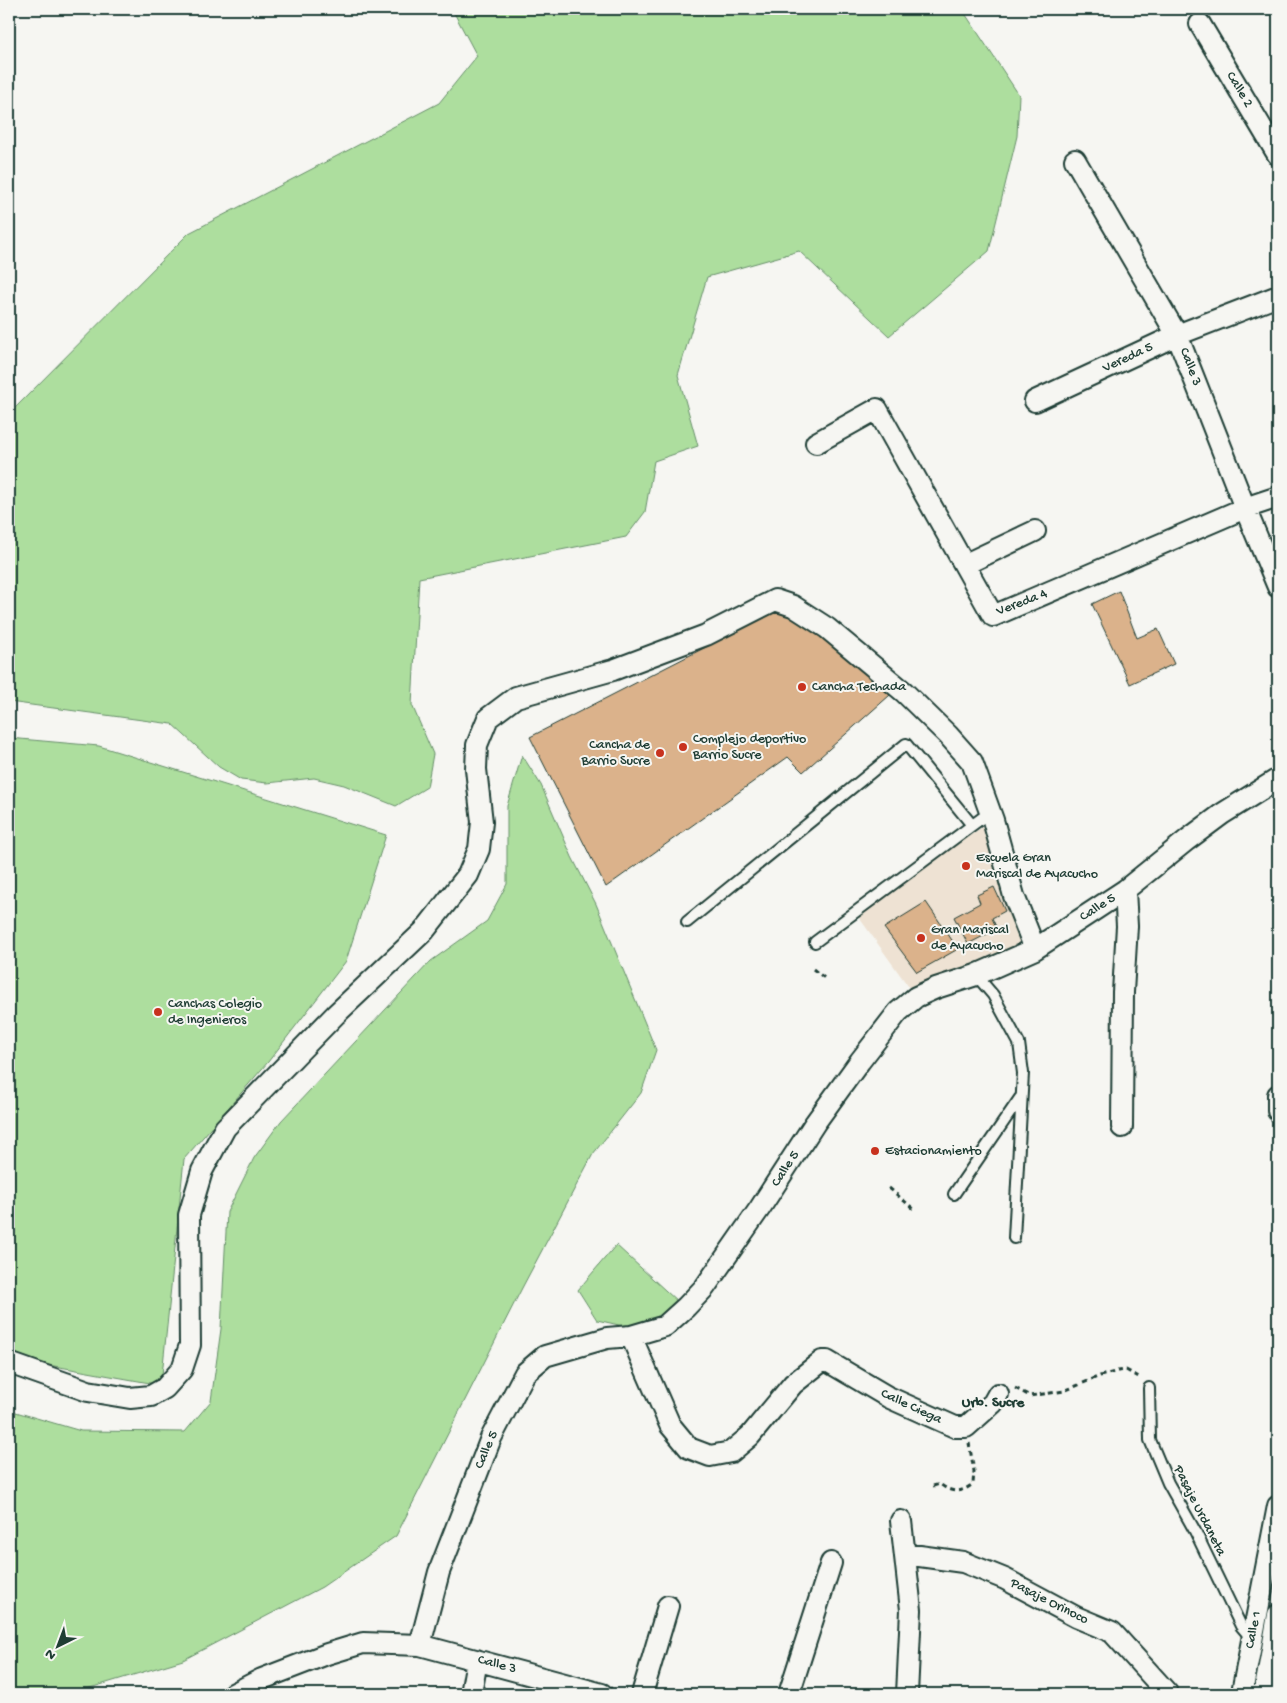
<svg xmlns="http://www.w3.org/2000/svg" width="1287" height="1703" viewBox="0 0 1287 1703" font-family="'Gochi Hand',sans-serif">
<rect width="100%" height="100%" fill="#f6f6f2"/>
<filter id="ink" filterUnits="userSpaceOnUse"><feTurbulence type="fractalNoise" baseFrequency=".02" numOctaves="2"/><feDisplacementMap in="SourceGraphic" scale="10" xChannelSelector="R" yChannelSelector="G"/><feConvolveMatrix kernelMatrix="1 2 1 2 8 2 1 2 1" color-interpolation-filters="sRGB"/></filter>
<g filter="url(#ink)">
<path fill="#eee2d3" d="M993 820 1035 949 916 997 855 912Z"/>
<path fill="#adde9e" stroke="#668e69" d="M452 9H962L1019 95 1017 136 989 251 889 336 799 251 707 277 678 375 698 446 654 461 645 512 626 537 419 578 412 705 433 754 427 787 396 806 344 785 314 778 267 783 241 780 219 767 172 724 9 702V414L189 233 439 103 477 56Z
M9 738 99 746 386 835 346 961 268 1062 184 1159 161 1385 9 1358Z
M522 755 541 785 572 857 596 904 656 1050 641 1093 593 1154 522 1288 396 1536 322 1587 183 1660 70 1694H9V1410L81 1431 185 1432 211 1401 221 1329 227 1212 254 1158 281 1121 431 961 487 921 507 884V806Z
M616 1245 678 1302 665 1319 641 1330 597 1320 578 1290Z"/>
<path fill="#dbb28b" stroke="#1f3d34" d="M1119 591 1137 638 1158 629 1174 664 1130 684 1092 604Z
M790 604 898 688 803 772 788 757 606 887 530 737Z
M994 887 1005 911 992 918 997 929 968 944 954 917 980 903 977 895Z
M926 902 958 949 917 972 884 928Z"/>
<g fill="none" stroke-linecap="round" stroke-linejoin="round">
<defs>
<path id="service" d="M687 922 906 744 972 825
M815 942 990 812
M976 975 993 995 1019 1043 1023 1073 1014 1238
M954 1194 1020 1098
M1149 1388 1150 1440 1168 1483 1195 1531 1241 1626 1252 1639"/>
<path id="minor" d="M1200 24 1278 155
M1075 160 1177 335 1245 508 1278 587
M1035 401 1177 335 1278 296
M816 443 877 409 993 616 1245 508 1278 497
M965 566 974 560 1035 531
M1278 1095V1111
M1122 1127 1123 992 1127 926 1125 890
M631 1336 670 1425 689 1448 710 1456 731 1452 750 1436 793 1384 822 1361H827L888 1397 955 1427H966L993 1403 998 1394
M9 1363 88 1391 130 1398 151 1396 165 1388 182 1369 190 1345 189 1215 202 1171 225 1128 336 1014 424 931 468 875 479 849 482 822 476 769 477 745 488 718 516 697 613 670 706 635 775 600 793 606 827 628 904 692 948 735 972 762 993 820 1014 896 1035 949
M901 1521 911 1610 907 1694
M905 1554 963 1562 1005 1579 1076 1617 1112 1632 1168 1694
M420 1645 439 1572 491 1438 525 1373 545 1356 607 1338 631 1336 665 1326 686 1307 705 1287 760 1208 815 1123 860 1061 898 1012 916 997 936 988 976 975 1035 949 1125 890 1187 840 1222 814 1278 779
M233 1694 262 1679 327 1654 363 1643 420 1645 602 1694
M471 1694 477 1660
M642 1694 668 1606
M789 1694 831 1563
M1247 1694 1243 1687 1278 1506
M1261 1694 1265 1689 1278 1615"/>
</defs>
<use href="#service" stroke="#1f3d34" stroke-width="14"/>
<use href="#minor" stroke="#1f3d34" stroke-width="24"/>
<path stroke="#1f3d34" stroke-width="3" stroke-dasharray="5 4" stroke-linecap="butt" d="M813 969 827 980
M889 1188 915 1210
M1015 1388 1030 1396 1064 1391 1100 1376 1118 1371 1126 1370 1139 1377
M933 1486 940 1484C951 1493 961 1493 973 1484L974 1471 969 1443"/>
<use href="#service" stroke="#f6f6f2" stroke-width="10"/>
<use href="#minor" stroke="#f6f6f2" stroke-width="20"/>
</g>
</g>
<g fill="#c8321e" stroke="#f6f6f2" stroke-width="2">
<circle cx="802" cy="687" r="5"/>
<circle cx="683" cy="747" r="5"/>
<circle cx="660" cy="753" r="5"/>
<circle cx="966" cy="866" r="5"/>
<circle cx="921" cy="938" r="5"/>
<circle cx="158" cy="1012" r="5"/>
<circle cx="875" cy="1151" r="5"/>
</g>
<g text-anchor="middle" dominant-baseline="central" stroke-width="4" stroke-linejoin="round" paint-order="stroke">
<g font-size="14" fill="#1f3d34" stroke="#f6f6f2">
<text transform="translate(1239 90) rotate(59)">Calle 2</text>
<text transform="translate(1128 358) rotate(-25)">Vereda 5</text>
<text transform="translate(1190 367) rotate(69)">Calle 3</text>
<text transform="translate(1022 603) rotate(-21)">Vereda 4</text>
<text transform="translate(1098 908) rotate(-33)">Calle 5</text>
<text transform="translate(786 1169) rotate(-57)">Calle 5</text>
<text transform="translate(911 1407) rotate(25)">Calle Ciega</text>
<text transform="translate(487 1450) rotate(-67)">Calle 5</text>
<text transform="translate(1199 1511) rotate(63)">Pasaje Urdaneta</text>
<text transform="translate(1049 1602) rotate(27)">Pasaje Orinoco</text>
<text transform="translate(1254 1630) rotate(-79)">Calle 1</text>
<text transform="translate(497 1665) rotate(15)">Calle 3</text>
</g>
<g font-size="14" fill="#1f3d34" stroke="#f6f6f2" text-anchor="start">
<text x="812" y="687">Cancha Techada</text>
<text x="693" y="739">Complejo deportivo<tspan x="693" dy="16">Barrio Sucre</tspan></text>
<text x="650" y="745" text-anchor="end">Cancha de<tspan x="650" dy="16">Barrio Sucre</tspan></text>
<text x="976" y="858">Escuela Gran<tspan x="976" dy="16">Mariscal de Ayacucho</tspan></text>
<text x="931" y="930">Gran Mariscal<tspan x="931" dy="16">de Ayacucho</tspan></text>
<text x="168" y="1004">Canchas Colegio<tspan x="168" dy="16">de Ingenieros</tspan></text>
<text x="885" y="1151">Estacionamiento</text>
</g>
<g font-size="15" font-weight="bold" fill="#1f3d34" stroke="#f6f6f2">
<text x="993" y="1403">Urb. Sucre</text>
</g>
</g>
<rect width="1287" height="1703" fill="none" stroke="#f6f6f2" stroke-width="30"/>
<rect x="15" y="15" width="1257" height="1673" fill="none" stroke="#1f3d34" stroke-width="2" filter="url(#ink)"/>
<g transform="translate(58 1646) rotate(222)" stroke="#f6f6f2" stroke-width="4" paint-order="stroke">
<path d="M0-4L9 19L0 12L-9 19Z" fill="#1f3d34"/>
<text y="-8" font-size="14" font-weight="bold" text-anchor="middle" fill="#1f3d34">N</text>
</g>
</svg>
